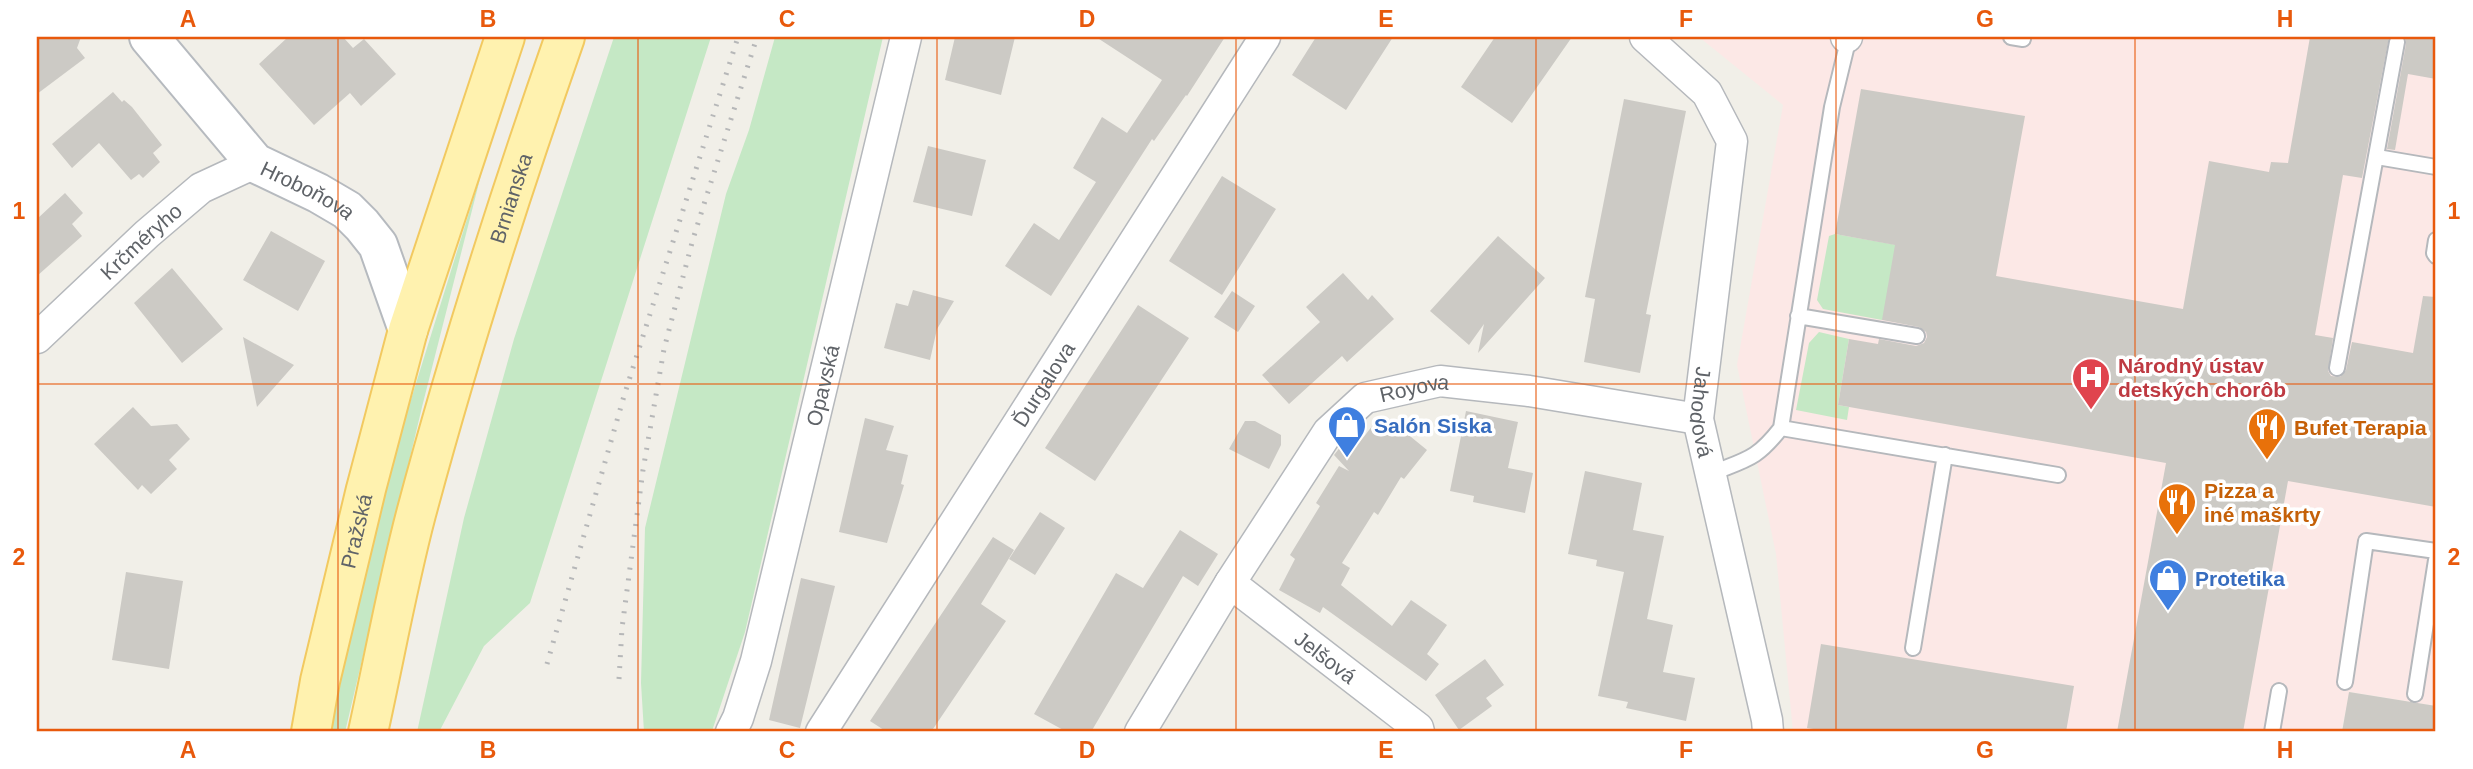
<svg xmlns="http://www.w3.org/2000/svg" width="2473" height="769" viewBox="0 0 2473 769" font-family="Helvetica,sans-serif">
<rect width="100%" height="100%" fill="#f1efe8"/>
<path fill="#fce8e6" d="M1699 37H2436V706L2350 692 2341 732H1793L1776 554 1737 365 1783 105Z"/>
<path fill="#c5e8c5" d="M614 37H711L530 603 484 646 439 732H417L464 518 514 339Z
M775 37H883L745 632 712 731 644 732 641 683 645 528 726 194 749 130Z
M482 171 422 407 345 732H330L355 612 404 422Z
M1835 234 1925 250 1882 320 1823 309 1817 300 1829 236Z
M1819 332 1849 339 1838 405 1849 407 1847 420 1796 410 1809 343Z"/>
<path fill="#cccac5" d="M37 37H81L77 48 85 58 37 94Z
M288 37H343L353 48 364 39 396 74 361 106 350 93 314 125 259 64Z
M955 37H1015L1001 95 945 80Z
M1096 37H1225L1187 96 1186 95 1154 141 1152 139 1051 296 1005 266 1034 223 1059 240 1096 182 1073 168 1102 117 1127 133 1162 80Z
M1316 37H1393L1346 110 1292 75Z
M1495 37H1572L1512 123 1461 87Z
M2310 37H2389L2362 178 2343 175 2315 335 2333 338 2328 371 2331 376 2340 377 2346 370 2352 342 2413 353 2423 296 2436 297V507L2288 481 2243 732H2117L2166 463 1838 405 1849 339 1878 344 1879 339 1916 346 1924 343 1927 337 1926 332 1919 327 1882 320 1895 245 1835 234 1861 89 2025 116 1996 276 2183 309 2209 161 2269 172 2271 162 2288 163Z
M2405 37H2436V79L2408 74 2395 150 2387 149 2406 44Z
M113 92 122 102 124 100 132 107 162 145 153 153 160 162 143 178 139 174 131 180 99 143 72 168 52 144Z
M1624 99 1686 111 1646 314 1651 315 1640 373 1584 362 1595 299 1585 297Z
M928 146 986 160 972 216 913 202Z
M1222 176 1276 209 1222 295 1169 261Z
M65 193 83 213 72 224 82 236 37 276V219Z
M271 231 325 261 298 311 243 280Z
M1498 236 1545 278 1478 353 1484 324 1469 345 1430 311Z
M172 268 223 329 182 363 134 303Z
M1343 273 1368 300 1372 295 1394 319 1347 362 1342 356 1289 404 1262 375 1320 322 1306 307Z
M913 290 954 301 937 329 930 360 884 348 896 303 908 306Z
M1232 291 1255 306 1238 332 1214 317Z
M1138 305 1189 338 1095 481 1045 448Z
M243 337 294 365 257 407Z
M133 407 151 426 177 424 190 439 169 460 177 469 151 494 142 485 138 490 94 444Z
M1466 411 1518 422 1508 468 1533 473 1525 513 1473 502 1474 496 1450 491Z
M865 418 894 426 886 450 908 455 901 484 904 485 887 543 839 532Z
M1389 419 1427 450 1404 479 1401 477 1378 515 1374 512 1342 563 1350 568 1341 585 1392 626 1411 600 1447 625 1427 654 1439 664 1426 681 1323 607 1320 613 1279 590 1295 559 1290 555 1320 506 1316 503 1339 466 1349 471 1334 455 1349 436 1359 443 1373 425 1380 430Z
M1245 421H1255L1281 435V445L1269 469 1229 449Z
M1585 471 1642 483 1633 530 1664 536 1647 619 1673 625 1663 672 1695 678 1686 721 1626 708 1628 702 1598 696 1624 572 1596 566 1597 560 1568 554Z
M1040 512 1065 528 1035 575 1009 559Z
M1180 530 1218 554 1198 586 1183 576 1091 732H1067L1034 714 1116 573 1143 588Z
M993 537 1014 550 981 604 1006 621 931 732H887L870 721Z
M126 572 183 581 169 669 112 660Z
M801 578 835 586 800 728 769 720Z
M1821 644 2074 686 2066 732H1832L1807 728Z
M1485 659 1504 685 1486 698 1492 706 1459 730 1435 695Z
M2349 692 2436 706V732H2342Z"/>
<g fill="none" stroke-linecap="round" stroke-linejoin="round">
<defs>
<path id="lane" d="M2011 37 2023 39
M2377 157 2436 167
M2436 240 2434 253 2436 256
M1798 316 1917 336
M2337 368 2397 42
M1781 428 2058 475
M1710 474C1747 459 1756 460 1781 428L1832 107 1849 37
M1913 648 1945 455
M2345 682 2366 541 2436 551
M2415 694 2436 560
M2272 732 2279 691"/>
<g id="street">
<path id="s1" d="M1645 37 1707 93 1732 141 1698 419 1767 720 1768 732"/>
<path d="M1846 37H1847"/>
<path id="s2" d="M37 338 147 234 201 188 255 163"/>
<path id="s3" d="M1230 583 1418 728 1419 732"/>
<path id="s4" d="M731 732 738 718 756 661 906 37"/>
<path id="s5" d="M821 732 1265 37"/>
<path id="s6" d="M1140 732 1230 583 1328 432 1365 398 1440 381 1529 391 1698 419"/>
</g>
<g id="secondary">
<path id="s7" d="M149 37 255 163 318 193 347 210 362 225 378 245 408 330"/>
</g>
<g id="primary">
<path id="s8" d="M311 732 320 681 366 489 408 330 505 37"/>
<path id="s9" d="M368 732C384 660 397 586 416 514 459 353 510 194 565 37"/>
</g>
</defs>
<use href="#lane" stroke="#b5b8bc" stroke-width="18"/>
<use href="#street" stroke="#b5b8bc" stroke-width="33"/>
<use href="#secondary" stroke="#b6babf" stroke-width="42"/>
<use href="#primary" stroke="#f2c960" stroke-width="42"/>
<use href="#lane" stroke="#fff" stroke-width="14"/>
<use href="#street" stroke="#fff" stroke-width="30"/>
<use href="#secondary" stroke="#fff" stroke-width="38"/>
<use href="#primary" stroke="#fff2af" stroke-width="38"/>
<path stroke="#b6b7b8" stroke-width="5" stroke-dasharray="2 9" stroke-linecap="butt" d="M547 664 624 396 738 37
M619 679 622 628 643 470 664 349 693 239 757 37"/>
</g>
<path fill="none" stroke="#e8590c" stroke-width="2" stroke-opacity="0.55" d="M338 37V732M638 37V732M937 37V732M1236 37V732M1536 37V732M1836 37V732M2135 37V732M37 384H2436"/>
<defs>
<symbol id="hospital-pin" viewBox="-11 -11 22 30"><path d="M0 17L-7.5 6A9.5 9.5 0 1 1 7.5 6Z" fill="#e0444e" stroke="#fff"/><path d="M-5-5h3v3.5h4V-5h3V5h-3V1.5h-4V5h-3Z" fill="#fff"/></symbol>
<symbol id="shop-pin" viewBox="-11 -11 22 30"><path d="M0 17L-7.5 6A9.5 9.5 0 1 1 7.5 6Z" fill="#3f7fe0" stroke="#fff"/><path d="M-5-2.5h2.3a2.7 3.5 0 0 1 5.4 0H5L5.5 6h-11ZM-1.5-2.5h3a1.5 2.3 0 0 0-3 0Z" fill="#fff"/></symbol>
<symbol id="restaurant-pin" viewBox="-11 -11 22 30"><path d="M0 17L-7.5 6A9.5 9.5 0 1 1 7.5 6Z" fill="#e8710a" stroke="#fff"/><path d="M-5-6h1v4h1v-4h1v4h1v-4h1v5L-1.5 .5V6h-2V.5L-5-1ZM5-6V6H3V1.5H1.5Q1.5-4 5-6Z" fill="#fff"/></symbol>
</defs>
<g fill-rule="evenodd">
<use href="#hospital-pin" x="2069" y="355" width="44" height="60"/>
<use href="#shop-pin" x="1325" y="403" width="44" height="60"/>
<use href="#restaurant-pin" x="2245" y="405" width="44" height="60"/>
<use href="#restaurant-pin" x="2155" y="480" width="44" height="60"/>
<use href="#shop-pin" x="2146" y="556" width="44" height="60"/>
</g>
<g text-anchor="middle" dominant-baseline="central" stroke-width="7" stroke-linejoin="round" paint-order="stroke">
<g font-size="21" fill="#5f6368" stroke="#fff">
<text stroke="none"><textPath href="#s7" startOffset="224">Hroboňova</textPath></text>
<text stroke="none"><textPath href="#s9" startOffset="553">Brnianska</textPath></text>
<text stroke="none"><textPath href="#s2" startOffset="142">Krčméryho</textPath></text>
<text stroke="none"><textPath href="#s5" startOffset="413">Ďurgalova</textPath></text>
<text stroke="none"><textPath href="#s4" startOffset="359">Opavská</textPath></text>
<text stroke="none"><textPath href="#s6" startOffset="455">Royova</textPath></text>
<text stroke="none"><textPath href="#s1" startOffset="411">Jahodová</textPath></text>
<text stroke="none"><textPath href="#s8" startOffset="206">Pražská</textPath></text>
<text stroke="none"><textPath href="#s3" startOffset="121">Jelšová</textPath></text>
</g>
<g font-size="21" font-weight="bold" fill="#be3a42" stroke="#fff" text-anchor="start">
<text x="2118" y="365">Národný ústav<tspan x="2118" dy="24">detských chorôb</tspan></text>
</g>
<g font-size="21" font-weight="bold" fill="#366cbe" stroke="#fff" text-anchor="start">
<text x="1374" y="425">Salón Siska</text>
<text x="2195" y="578">Protetika</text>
</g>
<g font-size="21" font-weight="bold" fill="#c56008" stroke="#fff" text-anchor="start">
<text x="2294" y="427">Bufet Terapia</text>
<text x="2204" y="490">Pizza a<tspan x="2204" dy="24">iné maškrty</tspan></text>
</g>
</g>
<rect width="2473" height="769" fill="none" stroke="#ffffff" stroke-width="77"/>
<rect x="38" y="38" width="2396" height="692" fill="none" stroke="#e8590c" stroke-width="2.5"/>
<g font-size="23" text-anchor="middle" font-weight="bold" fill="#e8590c">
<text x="188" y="27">A</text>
<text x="488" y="27">B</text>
<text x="787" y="27">C</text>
<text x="1087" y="27">D</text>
<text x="1386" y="27">E</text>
<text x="1686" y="27">F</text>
<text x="1985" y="27">G</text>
<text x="2285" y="27">H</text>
<text x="19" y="219">1</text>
<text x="2454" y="219">1</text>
<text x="19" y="565">2</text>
<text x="2454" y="565">2</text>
<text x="188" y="758">A</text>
<text x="488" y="758">B</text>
<text x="787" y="758">C</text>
<text x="1087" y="758">D</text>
<text x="1386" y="758">E</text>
<text x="1686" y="758">F</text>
<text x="1985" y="758">G</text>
<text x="2285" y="758">H</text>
</g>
</svg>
